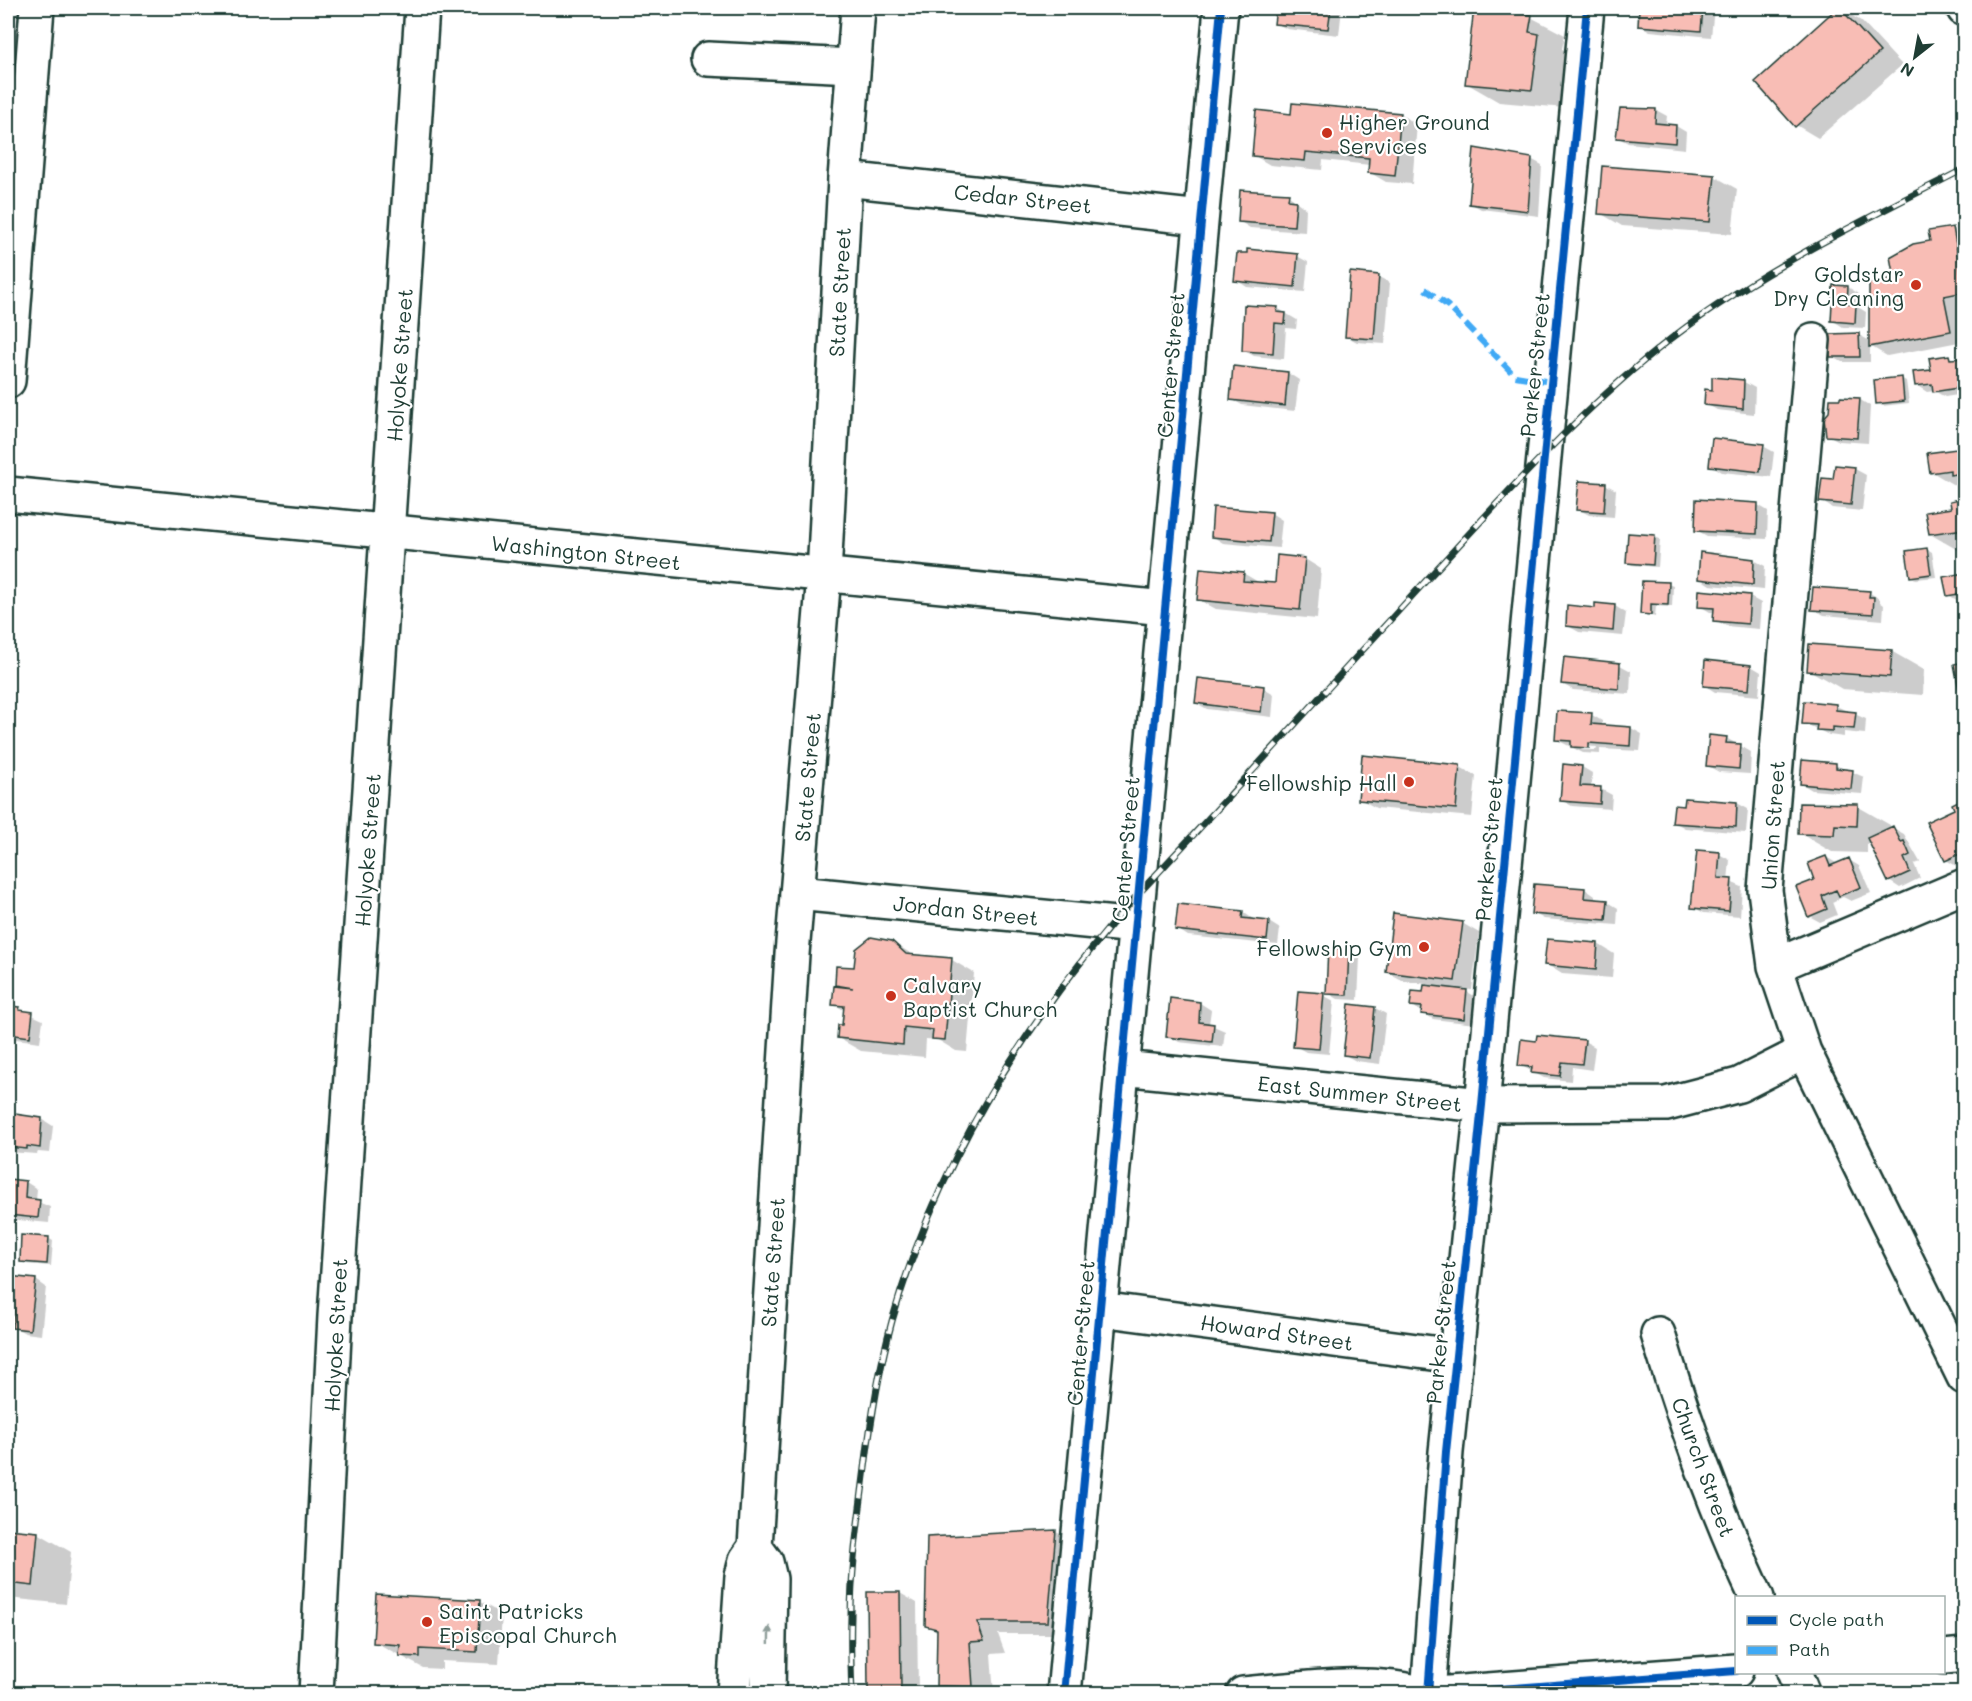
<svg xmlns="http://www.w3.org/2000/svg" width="1972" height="1701" viewBox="0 0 1972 1701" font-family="Mali,sans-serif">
<rect width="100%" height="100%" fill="#fff"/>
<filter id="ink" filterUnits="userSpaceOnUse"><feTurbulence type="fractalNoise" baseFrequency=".0167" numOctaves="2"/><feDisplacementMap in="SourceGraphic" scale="12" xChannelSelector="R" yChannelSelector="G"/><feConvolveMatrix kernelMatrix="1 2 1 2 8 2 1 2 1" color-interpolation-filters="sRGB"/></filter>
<g filter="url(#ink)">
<path fill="#0003" fill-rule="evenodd" d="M1278 8H1342L1339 35 1287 29 1276 23Z
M1476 8H1513L1565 35 1562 49 1572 54 1565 108 1499 102 1466 83Z
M1641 8H1714L1711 37 1650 31 1639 25Z
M1839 8 1861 21 1902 65 1818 138 1796 125Z
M1622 110H1656L1667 116 1666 125 1676 126 1686 132 1685 149 1628 143 1617 137ZM1654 114H1657L1655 130Z
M1292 115H1401L1417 124 1412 184 1386 182 1369 172 1370 165 1323 160 1322 170 1270 165 1253 155Z
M1531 159 1542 165 1539 216 1481 209 1470 203Z
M1714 176 1737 189 1732 234 1622 226 1600 213Z
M1288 195 1306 209 1305 232 1250 228 1239 221Z
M1953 228 1964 235V304L1960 305 1964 341 1887 356 1870 346V362H1842L1831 356 1859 335 1870 341 1895 279 1931 242Z
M1297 256 1308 262 1305 292 1247 287 1236 280Z
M1379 277 1390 283 1385 344 1357 342 1346 336Z
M1848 287 1859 294 1858 307 1866 312 1865 328 1843 327 1832 320Z
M1277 308 1297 320 1296 329 1286 328 1284 359 1254 356 1243 350Z
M1949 357 1956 360 1964 361V394L1945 397 1934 391 1927 392 1916 385Z
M1288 373 1299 380 1295 411 1242 405 1231 399Z
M1901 378 1906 381 1909 403 1882 406 1877 403Z
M1744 382 1755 388 1754 414 1717 410 1706 404 1713 391Z
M1859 399 1870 406 1868 443 1839 441 1828 435Z
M1763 446 1774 452 1771 477 1722 472 1711 465Z
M1964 449V491L1932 472 1929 455Z
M1836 467 1855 469 1866 475 1862 511 1832 508 1821 501 1834 481Z
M1605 484 1616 490 1614 517 1589 515 1578 509Z
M1964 500V552L1963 553 1930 534 1953 509 1952 502Z
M1758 505 1768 511 1767 539 1707 536 1696 530Z
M1271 513 1282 520 1279 548 1223 543 1212 536Z
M1655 537 1660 539 1658 567 1632 565 1627 562Z
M1927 549 1932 552 1936 577 1916 579 1911 577Z
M1305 559 1321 569 1317 619 1216 609 1199 600 1243 573 1260 583 1276 585Z
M1754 560 1765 566 1764 590 1710 585 1699 578Z
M1964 575V604L1948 595 1945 578Z
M1668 584 1673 586 1672 607 1656 606 1655 617 1642 613Z
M1701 592 1750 597 1761 603 1759 629 1726 626 1715 620V612H1710L1700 606Z
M1870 593 1880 599V602L1884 605 1883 620 1824 615 1813 609Z
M1615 606 1626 613 1623 636 1579 632 1568 626 1596 610Z
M1891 651 1924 670 1923 695 1842 689 1809 670Z
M1964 664V711L1956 665Z
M1620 665 1631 671 1630 694 1573 690 1562 684Z
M1751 666 1761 672 1759 696 1715 692 1704 685Z
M1264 688 1274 694 1272 717 1207 709 1196 703Z
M1836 706 1866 719 1865 734 1844 732V737L1829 735 1804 723Z
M1592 715 1602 721V726L1631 728 1642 734 1640 751 1600 749V754L1583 753 1557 740ZM1579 746 1597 747 1596 750H1583Z
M1726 738 1751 752 1750 774 1719 772 1708 766Z
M1835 765 1864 777 1862 794 1812 790 1802 784Z
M1460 767 1476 776 1472 817 1376 808 1360 799Z
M1582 767 1592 773 1591 788 1601 789 1612 795 1611 809 1572 806 1561 800Z
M1686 799 1737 803 1748 809 1746 833 1685 828 1674 822 1686 807Z
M1964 800V850L1954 855V858L1964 853 1963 870 1946 860 1956 810 1954 805Z
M1857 806 1890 825V829L1893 828 1904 834 1920 862 1914 864 1920 878 1900 888 1889 881 1871 843H1867V853L1832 852 1799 833Z
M1719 854 1730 860 1728 881 1742 887 1740 916 1704 913 1693 907Z
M1826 857 1838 864 1849 860 1859 866 1871 893 1851 901 1843 897 1832 902 1837 915 1820 922 1809 916 1816 880Z
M1585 889 1595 896V901L1608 902 1618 908 1617 925 1544 919 1533 913Z
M1243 912 1253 919V921L1269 922 1280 929 1278 945 1188 936 1177 929Z
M1462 923 1479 933 1472 990 1462 989 1478 998 1475 1024 1433 1019 1422 1013 1412 1005 1424 994 1426 984 1404 981 1387 972Z
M892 942 915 956 952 960 974 973 967 1052 956 1051 938 1040 926 1039 925 1057 861 1051 838 1038 843 1026 845 1011 834 1004 838 967 856 969Z
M1598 944 1614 954 1612 978 1562 974 1546 964Z
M1329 950 1349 951 1360 957 1358 1000 1338 999 1328 993Z
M1323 995 1334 1001 1329 1054 1306 1052 1295 1046Z
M1171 1000 1200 1003 1211 1010 1209 1024 1225 1031 1223 1047 1179 1042 1168 1036Z
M1351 1005 1375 1008 1386 1014 1380 1064 1356 1061 1345 1055Z
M9 1007 19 1009 43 1020 40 1042 8 1038Z
M1584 1041 1595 1047 1592 1070 1572 1067 1571 1081 1544 1078 1520 1065Z
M8 1114 42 1119 53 1126 50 1153 38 1152 37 1154 8 1152Z
M8 1181 26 1182 37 1189 36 1201 50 1207 49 1223 8 1219Z
M48 1238 53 1241 51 1266 26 1264 21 1261Z
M8 1277 36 1280 46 1287 41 1335 25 1333 14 1327 15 1314 8 1313Z
M8 1530 38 1533 71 1552 66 1604 8 1598Z
M1056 1532 1078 1544 1070 1634H998L1005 1653 991 1654 994 1694H952L938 1686V1632L927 1625Z
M900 1593 917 1603 918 1694H879L869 1688Z
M480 1602 502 1614 499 1664 442 1661V1669L423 1668 375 1642Z"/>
<path fill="#f8bdb5" stroke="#1f3d34" stroke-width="1.5" d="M1276 8H1331L1328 29 1274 24Z
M1474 8H1499L1532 15 1529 32 1539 34 1532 90 1465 84Z
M1639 8H1703L1701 31 1638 26Z
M1837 8H1840L1880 52 1795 127 1755 82Z
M1292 103 1401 113 1395 176 1368 173 1369 158 1306 152 1305 161 1252 156 1256 110 1291 114Z
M1620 108 1656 109 1655 123 1676 125 1675 143 1616 138Z
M1474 148 1532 158 1528 211 1469 204Z
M1602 166 1715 175 1710 222 1598 214Z
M1240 190 1289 193 1288 200 1296 201 1294 226 1238 222Z
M1953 227 1964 292 1944 296 1951 331 1869 347V283L1894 278 1890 257 1913 244 1930 241 1928 231Z
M1247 249 1298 254 1295 287 1234 281 1237 253H1247Z
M1350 272 1379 275 1374 339 1345 337Z
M1833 285 1848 286 1847 303 1856 304 1855 323 1831 321Z
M1244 305 1278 307 1277 312 1286 313 1285 324 1275 323 1273 353 1242 351Z
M1859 333 1860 357H1830V334Z
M1949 355 1950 359 1964 358V387L1933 392 1932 384 1915 386 1913 372 1931 370 1929 358Z
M1233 366 1288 372 1285 406 1230 400Z
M1712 377 1744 380 1743 409 1704 405 1705 389 1712 390Z
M1902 377 1904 401 1876 404 1874 380Z
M1840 397 1860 398 1857 438 1826 436 1824 418 1829 412 1830 399H1840Z
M1712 438 1764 444 1760 472 1709 466Z
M1964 448V473L1950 475V470L1930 473 1927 453Z
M1835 465 1855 467 1851 505 1819 502 1822 478 1833 479Z
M1579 481 1606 483 1604 512 1576 510Z
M1964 498V529L1929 534 1925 512 1951 508 1950 501Z
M1696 499 1758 503 1757 534 1695 531Z
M1213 507 1272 512 1269 542 1211 537Z
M1628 533 1655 535 1653 565 1626 563Z
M1927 548 1931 574 1910 577 1906 551Z
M1700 552 1754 559 1753 585 1698 579Z
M1277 555 1305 558 1300 610 1197 600 1200 568 1244 572 1243 581 1275 583Z
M1964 573V593L1947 596 1943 577Z
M1642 581 1669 582 1668 605 1651 604V615L1640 614Z
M1813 587 1870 591 1869 597H1874L1873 614 1811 610Z
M1699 590 1750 595 1748 624 1713 621 1714 608 1698 607Z
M1595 603 1615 605 1613 631 1566 626 1567 605 1595 608Z
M1809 644 1892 650 1890 677 1807 671Z
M1564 657 1620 663 1619 689 1561 684Z
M1705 660 1751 665 1749 690 1703 686Z
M1964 662V712H1963L1954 664Z
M1198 678 1264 686 1261 712 1195 703Z
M1804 701 1836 704V710L1856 712 1854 729 1833 727V731L1816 730 1817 725 1802 724Z
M1557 711 1592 713 1591 724 1631 727 1630 746 1589 743V748L1571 747V741L1555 740Z
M1709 735 1727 737 1726 743 1741 744 1739 769 1706 766Z
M1362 755 1460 765 1456 809 1358 800Z
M1802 760 1836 763V768L1853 770 1851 789 1800 784Z
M1563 764 1582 766 1580 786 1601 787 1600 804 1560 801Z
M1685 798 1737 802 1736 827 1672 823 1674 805 1684 806Z
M1964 798V852L1945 861 1926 822 1954 809 1952 804Z
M1799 803 1858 804 1857 826 1835 825 1834 835 1798 834Z
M1893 826 1901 842 1904 841 1910 855 1904 858 1910 872 1888 882 1867 838Z
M1697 850 1720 852 1718 878 1732 879 1729 911 1691 908Z
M1826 856 1830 866 1849 858 1861 887 1839 896 1836 890 1822 896 1827 909 1808 917 1796 887 1814 880 1808 863Z
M1534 884 1585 888 1584 898 1608 900 1606 920 1531 914Z
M1178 904 1243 911 1242 918 1269 921 1267 940 1175 930Z
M1393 913 1463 922 1455 981 1386 972Z
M871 937 892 941 906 954 952 958 945 1040 932 1039 933 1030 904 1027 903 1045 837 1038 838 1025H842L844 1006 832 1005 834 986 853 988 835 985 836 966 854 967 856 949Z
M1547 939 1598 943 1596 970 1544 965Z
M1328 948 1349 949 1347 995 1326 994Z
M1424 985 1467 990 1464 1019 1421 1014 1422 1007 1410 1006 1412 991 1423 992Z
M1298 991 1324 993 1319 1049 1293 1047Z
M1170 998 1200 1002 1199 1022 1214 1024 1212 1042 1166 1037Z
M1349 1004 1375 1007 1370 1058 1343 1055Z
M8 1006 20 1007 19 1010 33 1012 30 1037 8 1034Z
M1537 1035 1585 1040 1582 1064 1562 1062 1560 1076 1531 1073 1532 1067 1518 1066 1521 1039 1536 1041Z
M8 1113 42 1118 40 1148 27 1146V1149L8 1147Z
M8 1179 26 1181 25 1198 40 1200 38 1218 8 1215Z
M21 1235 49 1237 47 1264 20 1262Z
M8 1276 36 1279 30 1330 12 1328 14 1310 8 1309Z
M8 1529 38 1532 33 1586 8 1583Z
M1056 1530 1048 1622H977L984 1641 970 1642 973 1687 936 1686 937 1629 925 1626 927 1537Z
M867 1592H900L901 1689H868Z
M376 1594 480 1600 477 1652 420 1649V1657L399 1656 400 1645 373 1643Z"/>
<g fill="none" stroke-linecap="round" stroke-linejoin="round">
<defs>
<path id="minor" d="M708 59 853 66
M845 179 1201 218
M1813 340 1765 890 1775 966 1804 1052 1964 1377
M8 381 37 8
M8 494 1165 608
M797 893 1136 926
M1775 966 1964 886
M1122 1068 1482 1105 1666 1104 1739 1085 1804 1052
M1100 1309 1455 1356
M1658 1334C1685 1424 1717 1513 1757 1598
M1794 1672 1803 1694
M316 1694 335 1316 422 8
M1064 1694 1221 8
M1428 1694 1446 1452 1482 1105 1587 8"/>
<path id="major" d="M1964 8V9
M755 1547 766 1562 770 1579 768 1694
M1944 1657 1964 1655
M734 1694 742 1576 746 1560 755 1547 792 954 824 575 845 179 858 8
M1243 1694C1303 1689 1367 1678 1425 1694
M1436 1694 1736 1671"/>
</defs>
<use href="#minor" stroke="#1f3d34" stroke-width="38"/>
<use href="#major" stroke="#1f3d34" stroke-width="38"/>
<use href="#minor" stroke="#fff" stroke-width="33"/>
<use href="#major" stroke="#fff" stroke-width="33"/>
<defs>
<path id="rail" d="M852 1694C851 1668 850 1642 851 1617 851 1567 859 1517 865 1468 871 1419 879 1369 892 1321 938 1159 1027 1018 1139 893 1238 788 1335 680 1433 573 1505 495 1575 416 1658 349 1751 274 1859 223 1964 169"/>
</defs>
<use href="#rail" stroke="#1f3d34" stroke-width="7"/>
<use href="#rail" stroke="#fff" stroke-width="4.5" stroke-dasharray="14" stroke-linecap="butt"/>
<path stroke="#3fa9f5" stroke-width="6" stroke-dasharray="12 6" stroke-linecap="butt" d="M1425 289 1448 306 1515 376 1551 382"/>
<defs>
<path id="cycleway" d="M1064 1694 1221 8
M1428 1694 1446 1452 1482 1105 1587 8
M1436 1694 1736 1671"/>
</defs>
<use href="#cycleway" stroke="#fff" stroke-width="11"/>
<use href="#cycleway" stroke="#0057b8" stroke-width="8"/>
</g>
<defs><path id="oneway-solid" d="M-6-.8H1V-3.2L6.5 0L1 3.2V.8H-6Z" transform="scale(1.5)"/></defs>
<use fill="#8f9e9a" href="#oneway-solid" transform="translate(769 1635) rotate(-89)"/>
</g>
<g fill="#c8321e" stroke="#fff" stroke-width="2">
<circle cx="1327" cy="133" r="6"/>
<circle cx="1916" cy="285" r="6"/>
<circle cx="1409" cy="782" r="6"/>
<circle cx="1424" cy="947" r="6"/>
<circle cx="891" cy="996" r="6"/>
<circle cx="427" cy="1622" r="6"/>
</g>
<g text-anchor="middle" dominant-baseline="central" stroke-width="4.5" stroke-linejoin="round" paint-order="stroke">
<g font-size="21" fill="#1f3d34" stroke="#fff" text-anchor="start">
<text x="1339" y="121">Higher Ground<tspan x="1339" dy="24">Services</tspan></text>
<text x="1904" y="273" text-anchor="end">Goldstar<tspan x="1904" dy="24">Dry Cleaning</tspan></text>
<text x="1397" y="782" text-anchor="end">Fellowship Hall</text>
<text x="1412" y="947" text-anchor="end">Fellowship Gym</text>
<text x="903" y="984">Calvary<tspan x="903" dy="24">Baptist Church</tspan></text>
<text x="439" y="1610">Saint Patricks<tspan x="439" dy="24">Episcopal Church</tspan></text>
</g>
<g font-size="21" fill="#1f3d34" stroke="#fff">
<text transform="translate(1023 198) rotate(6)">Cedar Street</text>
<text transform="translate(839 292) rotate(-87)">State Street</text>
<text transform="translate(399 365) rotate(-86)">Holyoke Street</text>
<text transform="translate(1170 365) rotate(-85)">Center Street</text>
<text transform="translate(1534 365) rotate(-84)">Parker Street</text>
<text transform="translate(586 552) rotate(6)">Washington Street</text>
<text transform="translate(807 777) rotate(-85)">State Street</text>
<text transform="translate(1772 825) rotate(-86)">Union Street</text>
<text transform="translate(1125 849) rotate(-85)">Center Street</text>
<text transform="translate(1488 849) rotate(-85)">Parker Street</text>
<text transform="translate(367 850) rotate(-86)">Holyoke Street</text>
<text transform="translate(966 910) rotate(6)">Jordan Street</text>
<text transform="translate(1360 1093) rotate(6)">East Summer Street</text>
<text transform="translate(772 1262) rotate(-86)">State Street</text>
<text transform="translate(1277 1332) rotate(8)">Howard Street</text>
<text transform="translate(1440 1332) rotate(-84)">Parker Street</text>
<text transform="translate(1080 1333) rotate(-85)">Center Street</text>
<text transform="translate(335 1335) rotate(-87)">Holyoke Street</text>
<text transform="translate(1704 1467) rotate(70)">Church Street</text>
</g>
</g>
<rect width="1972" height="1701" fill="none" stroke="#fff" stroke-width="30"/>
<rect x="15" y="15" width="1942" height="1671" fill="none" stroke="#1f3d34" stroke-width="2" filter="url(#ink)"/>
<rect x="1735" y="1596" width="210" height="78" fill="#ffffff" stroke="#a5b1ae" stroke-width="1.5"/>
<rect x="1747" y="1616" width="30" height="9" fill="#0057b8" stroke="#a5b1ae" stroke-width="1.5"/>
<text x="1789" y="1626" font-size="18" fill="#1f3d34">Cycle path</text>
<rect x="1747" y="1646" width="30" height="9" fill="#3fa9f5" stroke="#a5b1ae" stroke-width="1.5"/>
<text x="1789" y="1656" font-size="18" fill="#1f3d34">Path</text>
<g transform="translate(1915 57) rotate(211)" stroke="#ffffff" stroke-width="4.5" paint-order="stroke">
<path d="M0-4.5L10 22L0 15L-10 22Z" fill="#1f3d34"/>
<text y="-9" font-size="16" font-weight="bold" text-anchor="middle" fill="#1f3d34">N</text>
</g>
</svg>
